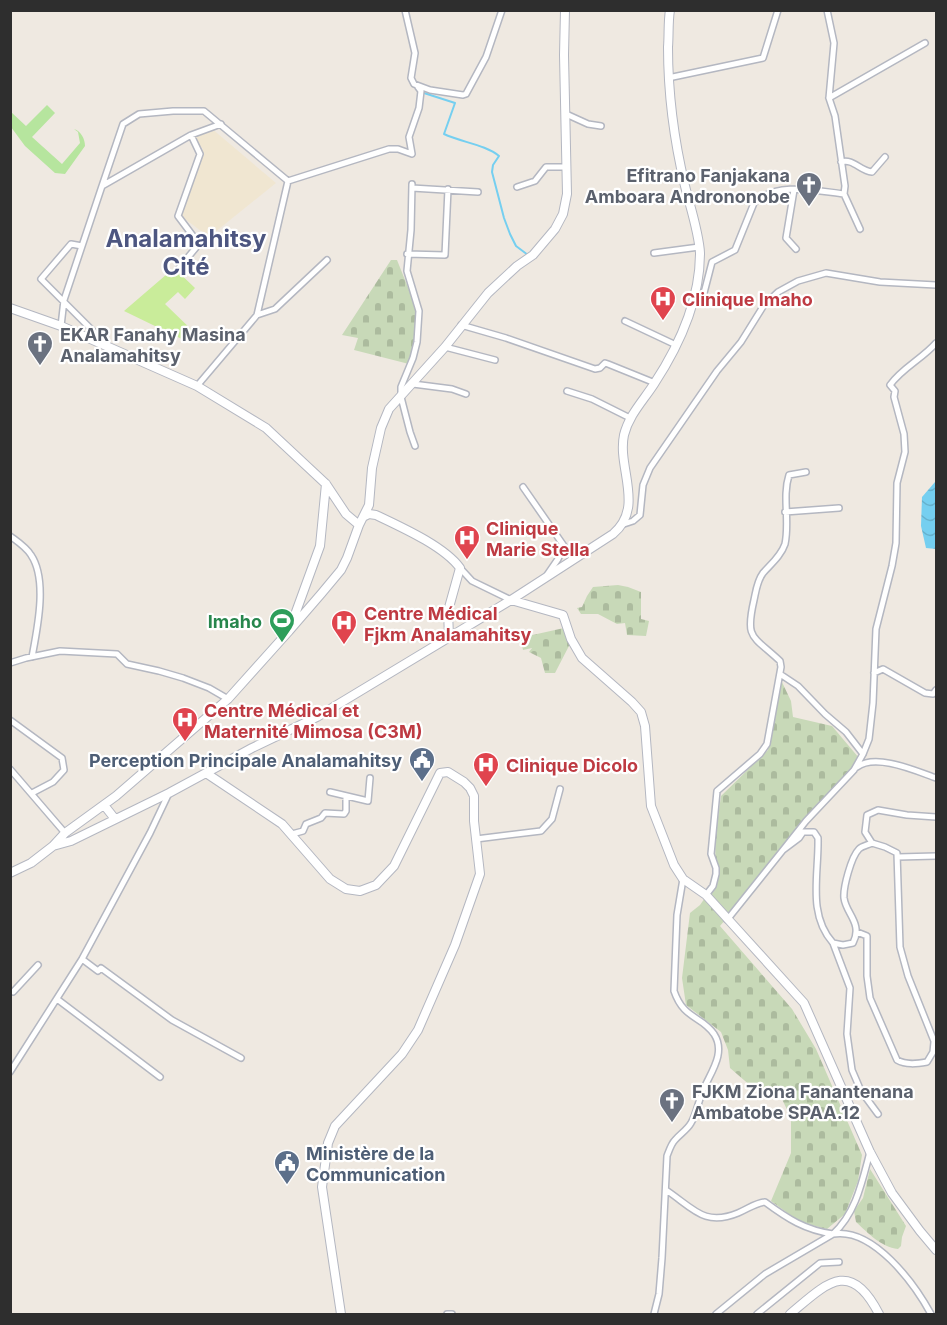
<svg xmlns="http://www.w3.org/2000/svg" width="947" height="1325" viewBox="0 0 947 1325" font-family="Inter,sans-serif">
<defs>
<pattern id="cemetery-stones" width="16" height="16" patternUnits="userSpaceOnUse" patternTransform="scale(1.5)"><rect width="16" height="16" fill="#c8d9b8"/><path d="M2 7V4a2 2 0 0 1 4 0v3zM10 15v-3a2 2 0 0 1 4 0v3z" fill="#acbb9e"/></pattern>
<pattern id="water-waves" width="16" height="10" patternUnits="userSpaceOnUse" patternTransform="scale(1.5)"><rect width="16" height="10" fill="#75cff0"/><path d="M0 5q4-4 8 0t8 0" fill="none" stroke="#66b2ce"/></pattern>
</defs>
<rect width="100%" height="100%" fill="#efe9e1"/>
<path fill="#f0e6d1" d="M211 128 276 183 209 237 177 213 203 149 191 135Z"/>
<path fill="#b6e59e" d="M47 105 55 113 32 137 62 164 80 143 78 132 74 129C81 131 85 139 85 146L65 174 55 173 25 146 11 127V112L26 126Z"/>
<path fill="url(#cemetery-stones)" d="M391 260H397L417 310 415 337 409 364 354 350 358 338 342 335Z
M618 585 628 587 641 592V619L649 621 646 636 627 635 625 623 617 624 598 614H581L577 608 582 607 587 596 593 587Z
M564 628 570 644 555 673H545L541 658 529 652 532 648 523 650 521 641 528 636Z
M781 680 791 701 793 717 832 726 859 758 842 783 796 830 763 875 720 926 792 1009 816 1049 862 1155 858 1181 845 1214 827 1229 800 1222 771 1201 791 1153V1118L781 1097 752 1087 730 1068 728 1050 721 1032 686 1005 682 978 690 913 700 905 716 882 715 838 721 796 768 750Z
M870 1169 906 1226 902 1237 901 1246 898 1249C881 1247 868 1233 856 1222L854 1211 863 1198Z"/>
<path fill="#c9ec9a" d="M174 268 195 288 185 299 178 292 165 304 198 336 190 343 124 311Z"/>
<path fill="url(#water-waves)" d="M935 482 936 549 926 548 921 526 922 497Z"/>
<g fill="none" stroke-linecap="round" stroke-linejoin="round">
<path stroke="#75cff0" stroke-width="2" d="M424 93 455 103 444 134C461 142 486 145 499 156L493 165 492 172 504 218 510 234 516 246 528 255"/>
<defs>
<path id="street" d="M405 10 415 53 411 78 414 84 430 90 463 95 466 94 486 57 502 10
M827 10 834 43 829 98 835 116 845 186 844 194 860 229
M668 78 763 58 778 10
M829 98 925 43
M566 114 588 124 601 126
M841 162C853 158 860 171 872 172L885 157
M288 181 389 149H398L412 154 409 137 419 108 421 91 418 87
M412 184 411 230 407 271 419 311 417 342 413 358 401 387V397L410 432 415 446
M102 186 123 124 139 114 173 111H204L288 181 257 315 197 386
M517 187 535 181 546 167H567
M412 188 478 192
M794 190 786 238 796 249
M82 246 71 244 41 279 102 340 100 343
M654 253 699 247
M407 254 445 255 448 189
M179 268 199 244 178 216 200 154 191 135
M693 303 704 293 712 262 735 250 754 203C776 181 817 191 844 194
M257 315 275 309 327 260
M625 321 676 345
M461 325 506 338 595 369 600 368 605 363 608 364 655 383
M61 326 64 300 102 186 191 135 221 124
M445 347 495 360
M413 384 452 389 466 394
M567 391 592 399 630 418
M523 487 564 546 558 559 547 575
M785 512 839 508
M621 525 633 521 640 515 643 485 650 468 717 371 741 342 764 305 778 292 798 281 826 273 880 282 936 285
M10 536C18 542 26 547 31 555 48 580 37 630 32 657
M460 568 472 581 511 600
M10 663 26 658 60 651 117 654 127 664 159 671 183 678 209 688 228 699
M874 673 883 669 925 693 933 694 936 690
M780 674 798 686 825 714 846 732 863 754
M10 720 62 758 64 770 53 782 32 793
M857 767C876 753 916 771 936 778
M10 769 65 833
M330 792 368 801 370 778
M936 817 907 815 878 810 867 815 865 832 872 843 885 847 897 853 900 947 908 976 936 1046
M292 834 303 831 306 824 321 818 325 813 344 814 346 811V796
M476 839 541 831 552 819 560 789
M783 850 806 821 854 770 863 754 869 739 873 703 876 629 892 566 896 543 897 483 905 452 904 434 894 397 895 391 890 385C902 368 922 359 936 343
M898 857 936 856
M706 895 713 886 716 874V868L711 854 717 791 760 754 767 744 781 667 780 661C752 635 745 639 754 600 756 591 757 581 763 573 771 564 781 556 785 544 790 521 782 497 789 475L806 472
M727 920 783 850 799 838 803 832H814L818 838C819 874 807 914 833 943L843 945 853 943C863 923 846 914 844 898 843 888 851 857 859 849 862 846 868 845 872 843
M857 932 867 936V976L870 998 897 1060C906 1065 916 1064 927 1062L933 1052 934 1042
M833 943 850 988 847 1034 852 1070 861 1091 878 1114
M82 959 98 971 101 968 172 1020 241 1058
M10 991 13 992 38 965
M57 999 160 1077
M10 1072 82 959 150 833 169 793
M666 1190C693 1208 704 1227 738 1213 748 1209 755 1203 765 1202 788 1219 805 1230 833 1234 856 1213 862 1182 870 1152
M447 1314H452
M654 1314 659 1294 662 1258 667 1156C669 1151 671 1144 675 1140 680 1134 687 1130 691 1123 696 1115 698 1103 702 1093 709 1074 727 1054 714 1034 701 1015 684 1020 674 991L677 915 683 879
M716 1314 765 1274 833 1234C873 1227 914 1283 931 1314
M757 1314 820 1263 839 1262"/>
<path id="secondary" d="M10 308 61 326 197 386 266 428 326 484 346 514 359 525
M365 516 369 514 376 515C401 527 444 546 460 568L448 611 449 637
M511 600 563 615 571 639 582 658 632 702 641 712 645 726 651 806 674 865 683 879 706 895 804 1003 870 1152 892 1193 920 1231 936 1250
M289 631 321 594 341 570 347 558 359 525 369 505 372 468 381 428 389 409 445 347 488 293 517 266 533 255 555 229 563 214 567 194 564 55 565 10
M206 773 282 824 330 879 346 889 360 891 376 885 394 866 440 773 448 772 464 782 470 788 474 796V821L480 874 455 945 418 1030 402 1054 335 1126 328 1143 322 1187 341 1314
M104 805 115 819
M53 846 71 841 169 793 252 748 317 717 511 600 613 534C645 507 617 468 624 435 629 415 643 401 654 384 679 346 700 300 700 253 699 233 690 206 685 186 674 140 668 94 668 47 669 35 668 22 670 10
M10 873 31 863 53 846 65 833 116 796 228 699 289 631 320 546 326 484
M790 1314C826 1284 850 1257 879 1314"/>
</defs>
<use href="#street" stroke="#b4b7c1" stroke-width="8"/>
<use href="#secondary" stroke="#b4b7c1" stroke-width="10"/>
<use href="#street" stroke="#fff" stroke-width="5"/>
<use href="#secondary" stroke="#fff" stroke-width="8"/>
</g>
<defs>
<symbol id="church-pin" viewBox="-11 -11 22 30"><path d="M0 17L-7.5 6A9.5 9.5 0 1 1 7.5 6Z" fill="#6b7280" stroke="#fff"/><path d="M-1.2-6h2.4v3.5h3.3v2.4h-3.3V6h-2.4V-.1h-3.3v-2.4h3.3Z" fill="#fff"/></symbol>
<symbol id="hospital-pin" viewBox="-11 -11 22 30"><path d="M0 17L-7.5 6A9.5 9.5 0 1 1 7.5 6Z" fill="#e0444e" stroke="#fff"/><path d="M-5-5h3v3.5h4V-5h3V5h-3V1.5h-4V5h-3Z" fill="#fff"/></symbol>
<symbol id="stadium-pin" viewBox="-11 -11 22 30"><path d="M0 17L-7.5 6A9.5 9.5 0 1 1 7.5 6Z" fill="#2e9e5b" stroke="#fff"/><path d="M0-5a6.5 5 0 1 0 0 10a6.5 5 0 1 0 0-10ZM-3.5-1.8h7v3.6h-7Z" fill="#fff"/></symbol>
<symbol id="civic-pin" viewBox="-11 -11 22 30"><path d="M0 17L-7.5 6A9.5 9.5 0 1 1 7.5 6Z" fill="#5c6f8a" stroke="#fff"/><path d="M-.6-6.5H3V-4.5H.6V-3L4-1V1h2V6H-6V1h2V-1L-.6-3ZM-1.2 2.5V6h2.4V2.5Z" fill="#fff"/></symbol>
</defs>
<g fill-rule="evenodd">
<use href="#church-pin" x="794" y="170" width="30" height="40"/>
<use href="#hospital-pin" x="648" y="284" width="30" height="40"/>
<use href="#church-pin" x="25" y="329" width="30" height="40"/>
<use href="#hospital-pin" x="452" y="523" width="30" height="40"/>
<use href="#stadium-pin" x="267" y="606" width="30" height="40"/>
<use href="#hospital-pin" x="329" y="608" width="30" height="40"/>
<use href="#hospital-pin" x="170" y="705" width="30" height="40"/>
<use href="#civic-pin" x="407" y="745" width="30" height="40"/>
<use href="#hospital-pin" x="471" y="750" width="30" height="40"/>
<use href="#church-pin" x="657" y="1086" width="30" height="40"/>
<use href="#civic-pin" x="272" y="1148" width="30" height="40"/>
</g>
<g text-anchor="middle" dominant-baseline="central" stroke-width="4.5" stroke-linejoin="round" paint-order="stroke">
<g font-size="18" font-weight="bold" fill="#5b616d" stroke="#fff" text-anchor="start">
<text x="790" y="175" text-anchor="end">Efitrano Fanjakana<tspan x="790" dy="21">Amboara Andrononobe</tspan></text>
<text x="60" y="334">EKAR Fanahy Masina<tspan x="60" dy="21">Analamahitsy</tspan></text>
<text x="692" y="1091">FJKM Ziona Fanantenana<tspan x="692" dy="21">Ambatobe SPAA.12</tspan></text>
</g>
<g font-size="18" font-weight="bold" fill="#be3a42" stroke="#fff" text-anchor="start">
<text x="682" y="299">Clinique Imaho</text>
<text x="486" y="528">Clinique<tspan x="486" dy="21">Marie Stella</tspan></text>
<text x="364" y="613">Centre Médical<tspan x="364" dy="21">Fjkm Analamahitsy</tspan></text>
<text x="204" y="710">Centre Médical et<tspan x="204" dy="21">Maternité Mimosa (C3M)</tspan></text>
<text x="506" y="765">Clinique Dicolo</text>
</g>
<g font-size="18" font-weight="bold" fill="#27864d" stroke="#fff" text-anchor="end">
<text x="262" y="621">Imaho</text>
</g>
<g font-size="18" font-weight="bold" fill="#4e5e75" stroke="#fff" text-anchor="end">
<text x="402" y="760">Perception Principale Analamahitsy</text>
<text x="306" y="1153" text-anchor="start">Ministère de la<tspan x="306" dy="21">Communication</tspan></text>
</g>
<g font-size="24" font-weight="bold" fill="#4d5680" stroke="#fff">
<text x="186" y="238">Analamahitsy<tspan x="186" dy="28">Cité</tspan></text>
</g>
</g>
<rect width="947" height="1325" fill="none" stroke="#2e2e2e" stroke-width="24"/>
</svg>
